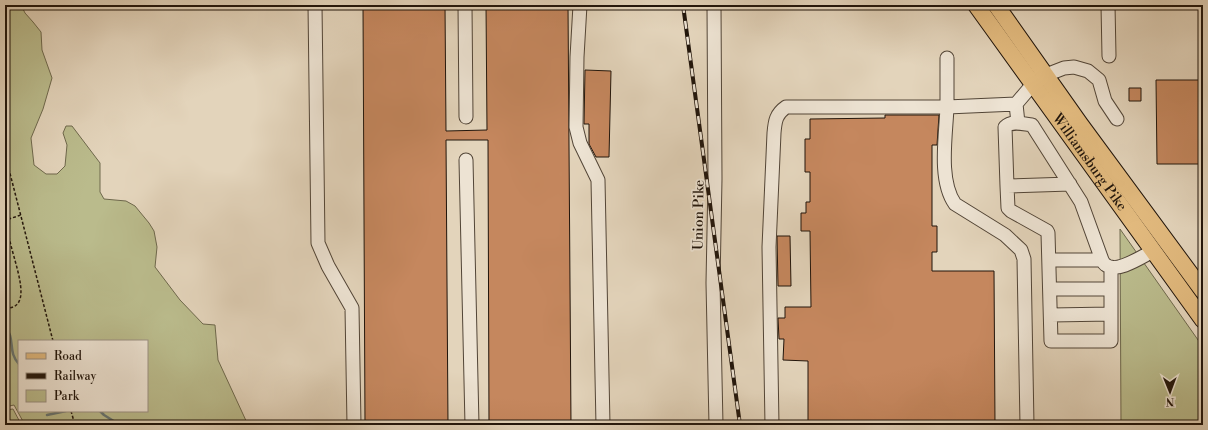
<svg xmlns="http://www.w3.org/2000/svg" width="1208" height="430" viewBox="0 0 1208 430" font-family="'Libre Bodoni',serif">
<rect width="100%" height="100%" fill="#e3d4bb"/>
<filter id="stains"><feTurbulence type="fractalNoise" baseFrequency=".005" numOctaves="4"/><feColorMatrix values="0 0 0 0 .2 0 0 0 0 .09 0 0 0 0 .02 0 0 0 .5 -.17"/></filter>
<radialGradient id="worn" r=".72"><stop offset=".6" stop-color="#630" stop-opacity="0"/><stop offset="1" stop-color="#630" stop-opacity=".3"/></radialGradient>
<path fill="#babb8c" stroke="#6e684c" fill-rule="evenodd" d="M5 5H21L25 13 33 22 41 32 42 50 52 78 43 109 31 138 34 165 46 174H57L65 166 67 145 63 133 66 126H72L100 163V192L104 199 126 201 135 206 149 223 154 231 157 247 155 267 180 300 203 324 215 325 218 360 248 425H25L14 405 5 407ZM19 341H147V411H19Z
M1120 229 1203 347V425H1121Z
M13 409 21 424V425H5V410Z"/>
<g fill="none" stroke-linecap="round" stroke-linejoin="round">
<path stroke="#687673" stroke-width="2.5" d="M5 327C16 338 7 352 19 364
M100 411 104 415 120 425
M47 415 66 411"/>
</g>
<path fill="#c5875e" stroke="#21150b" d="M363 5H445L446 131 487 130 486 5H568L571 425H489L488 140H446L448 425H365Z
M585 70 611 71 609 157H596L589 144V124H584Z
M1156 80H1203V164H1157Z
M1129 88H1141V101H1129Z
M885 115H939L937 145H932V226H937V252H932V271H994L995 425H808V361L783 360 784 339H779L778 318H785V307H811L810 231H801V213H806V202H810V172H805V139H810V119L885 118Z
M777 236H790L791 286H778Z"/>
<g fill="none" stroke-linecap="round" stroke-linejoin="round">
<defs>
<path id="minor" d="M315 5 318 243 328 266 352 308 354 425
M465 5 466 117
M580 5 577 57 576 127 580 143 598 180 603 425
M714 5 715 179 713 283 716 425
M1108 5 1109 56
M947 58V107L1016 104
M1018 123 1016 104 1033 84 1046 75 1064 68 1074 67 1088 71 1099 80 1105 101 1117 119
M466 160 472 425
M1070 184 1007 186 1008 208 1011 211 1047 231 1048 233 1051 341H1111V267
M1007 186 1005 127C1012 120 1023 124 1032 125L1081 202 1102 260C1103 262 1104 264 1106 265 1116 274 1143 256 1153 251
M1050 260H1102
M1050 289H1111
M1051 315 1111 314
M772 425 769 247 774 133C775 121 776 114 786 107H947C946 135 938 180 955 204L1005 235 1021 250 1024 259 1027 425"/>
<g id="major">
<path id="s1" d="M976 5 1203 320"/>
<path d="M996 5 1080 124 1203 291"/>
</g>
</defs>
<use href="#minor" stroke="#524537" stroke-width="15"/>
<use href="#major" stroke="#21150b" stroke-width="18"/>
<path stroke="#21150b" stroke-width="1.5" stroke-dasharray="3 2" stroke-linecap="butt" d="M5 154 53 341
M5 308C43 310 0 238 9 219L21 215
M71 411 75 425"/>
<use href="#minor" stroke="#ede3d3" stroke-width="13"/>
<use href="#major" stroke="#e2ba7e" stroke-width="16"/>
<defs>
<path id="rail" d="M683 5 740 425"/>
</defs>
<use href="#rail" stroke="#21150b" stroke-width="4"/>
<use href="#rail" stroke="#ede3d3" stroke-width="2.5" stroke-dasharray="8" stroke-linecap="butt"/>
</g>
<g text-anchor="middle" dominant-baseline="central" stroke-width="3.5" stroke-linejoin="round" paint-order="stroke">
<g font-size="14" fill="#21150b" stroke="#ede3d3">
<text stroke="none"><textPath href="#s1" startOffset="194">Williamsburg Pike</textPath></text>
<text transform="translate(699 215) rotate(-89)">Union Pike</text>
</g>
</g>
<rect width="1208" height="430" fill="none" stroke="#e3d4bb" stroke-width="20"/>
<rect x="6" y="6" width="1196" height="418" fill="none" stroke="#21150b" stroke-width="2"/>
<rect x="10" y="10" width="1188" height="410" fill="none" stroke="#21150b"/>
<rect x="18" y="340" width="130" height="72" fill="#ede3d3" stroke="#9b9183"/>
<rect x="26" y="353" width="20" height="6" fill="#e2ba7e" stroke="#9b9183"/>
<text x="54" y="360" font-size="12" fill="#21150b">Road</text>
<rect x="26" y="373" width="20" height="6" fill="#21150b" stroke="#9b9183"/>
<text x="54" y="380" font-size="12" fill="#21150b">Railway</text>
<rect x="26" y="390" width="20" height="12" fill="#babb8c" stroke="#9b9183"/>
<text x="54" y="400" font-size="12" fill="#21150b">Park</text>
<g transform="translate(1170 392) rotate(179)" stroke="#ede3d3" stroke-width="3" paint-order="stroke">
<path d="M0-3L7 15L0 10L-7 15Z" fill="#21150b"/>
<text y="-6" font-size="11" font-weight="bold" text-anchor="middle" fill="#21150b">N</text>
</g>
<rect width="100%" height="100%" filter="url(#stains)"/>
<rect width="100%" height="100%" fill="url(#worn)"/>
</svg>
